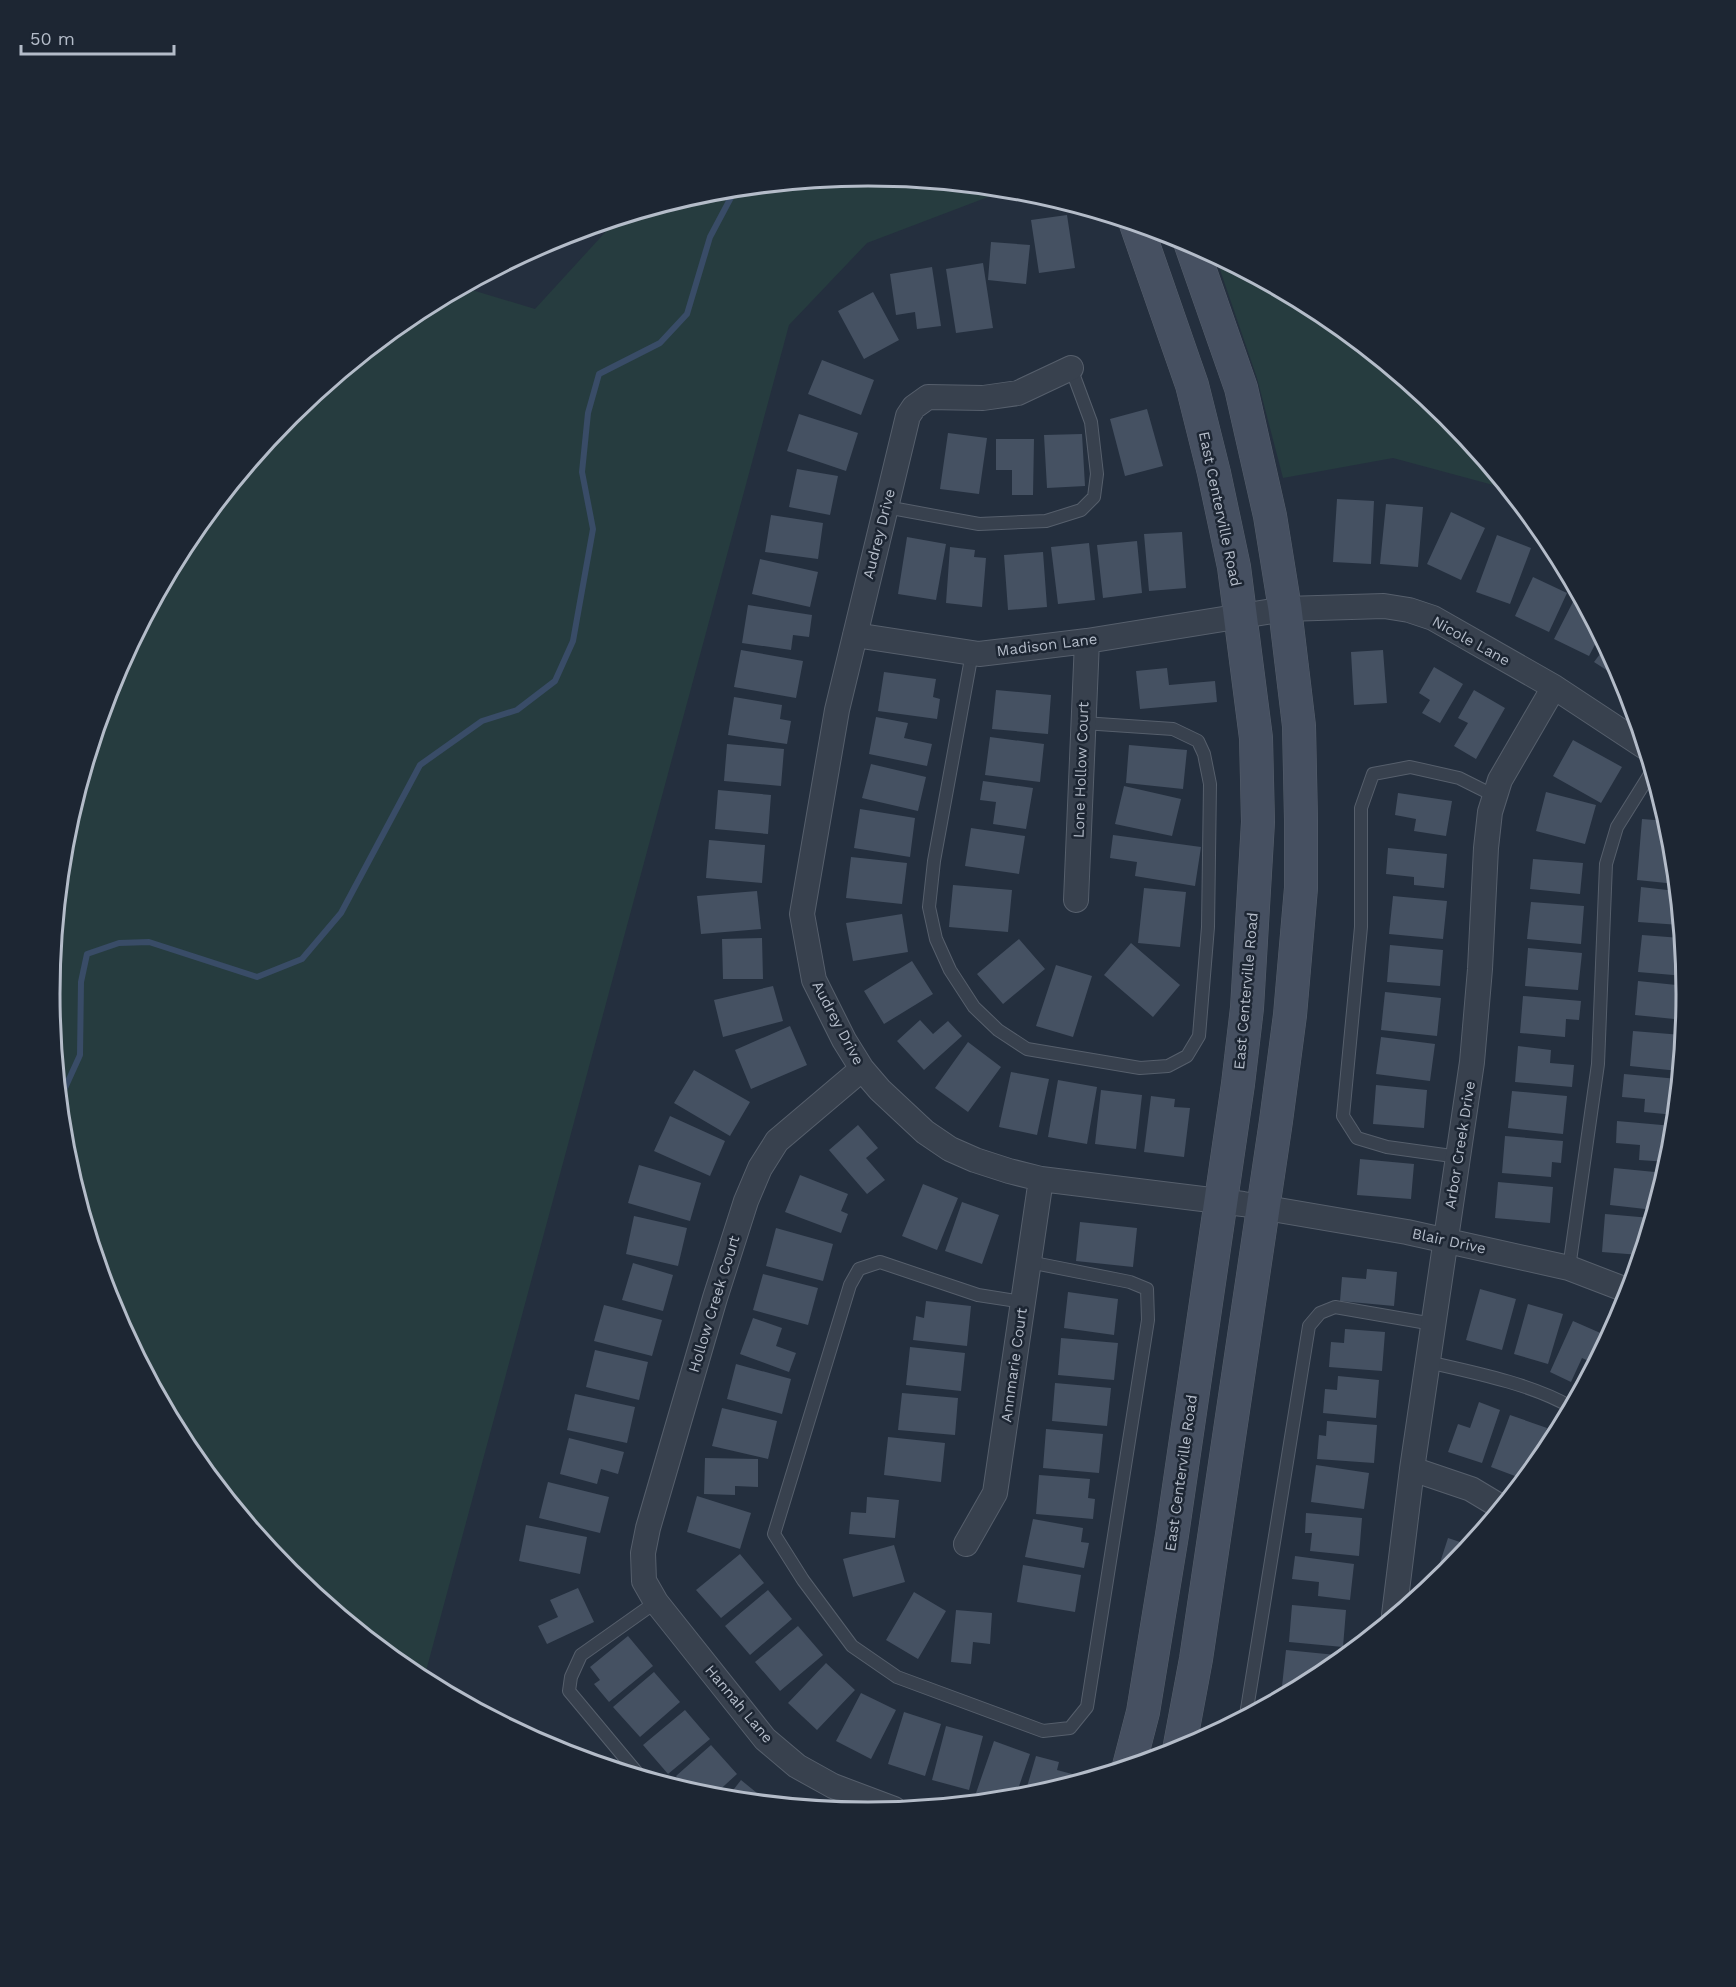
<svg xmlns="http://www.w3.org/2000/svg" width="1736" height="1987" viewBox="0 0 1736 1987" font-family="'Work Sans',sans-serif">
<rect width="100%" height="100%" fill="#242f3e"/>
<path fill="#263c3f" d="M868 175 1009 189 867 243 789 325 426 1671 447 1692 413 1674 289 1572 187 1448 112 1306 65 1153 50 993 65 833 112 680 188 538 289 414 414 313 462 287 535 309 610 227 609 221 709 191Z
M1215 255 1323 313 1447 415 1508 489 1393 458 1283 478 1257 378Z"/>
<g fill="none" stroke-linecap="round" stroke-linejoin="round">
<path stroke="#394c67" stroke-width="6" d="M60 1099 80 1055 81 982 87 954 119 943 149 942 257 977 302 959 341 913 420 765 482 721 517 710 555 681 573 641 593 529 582 472 588 413 599 374 660 343 687 314 710 237 736 188"/>
</g>
<path fill="#455162" d="M1067 215 1075 268 1039 273 1031 220Z
M991 242 1030 245 1026 284 988 280Z
M983 263 993 328 956 333 946 269Z
M932 267 941 326 917 329 915 312 896 315 890 274Z
M873 292 899 340 864 359 838 311Z
M822 360 874 380 861 415 808 394Z
M1147 409 1163 466 1125 476 1110 419Z
M799 414 858 433 846 471 787 451Z
M948 433 987 438 979 494 940 489Z
M1082 434 1085 486 1047 488 1044 435Z
M996 439H1034L1033 495H1012V470H996Z
M797 469 838 476 830 515 789 507Z
M1337 499 1374 501 1371 564 1333 562Z
M1386 504 1423 507 1418 567 1380 564Z
M1451 512 1485 528 1461 580 1427 564Z
M771 515 823 523 818 559 765 552Z
M1182 532 1186 588 1149 591 1144 534Z
M1497 535 1531 548 1510 604 1476 592Z
M907 537 946 544 936 600 898 594Z
M1137 541 1142 593 1103 598 1097 545Z
M1089 543 1095 600 1058 604 1051 547Z
M950 547 975 550 974 557 986 558 982 607 946 603Z
M1043 552 1047 607 1008 610 1004 555Z
M760 559 818 572 810 607 752 594Z
M1533 577 1567 593 1549 632 1515 616Z
M1577 594 1579 596 1600 635 1589 656 1554 639Z
M748 605 812 615 809 637 793 635 791 650 742 643Z
M1606 646 1624 681 1625 682 1594 662Z
M741 650 803 661 796 698 734 687Z
M1383 650 1387 703 1354 705 1351 652Z
M1434 667 1463 684 1440 723 1422 713 1430 700 1419 693Z
M1167 668 1169 685 1215 681 1217 702 1140 709 1136 671Z
M884 672 936 679 933 697 940 699 937 719 878 711Z
M996 690 1051 695 1048 734 992 729Z
M1474 690 1505 708 1476 759 1454 746 1468 723 1458 718Z
M734 697 782 705 780 719 791 721 787 744 728 735Z
M876 717 908 723 904 738 932 744 927 766 869 754Z
M990 737 1044 744 1040 782 985 775Z
M1573 740 1622 767 1601 803 1553 776Z
M727 744 784 749 781 786 724 781Z
M1129 745 1187 750 1183 789 1126 783Z
M871 764 926 777 918 811 862 798Z
M983 781 1033 788 1026 829 993 824 996 802 980 800Z
M1124 786 1181 799 1172 836 1115 824Z
M718 790 771 795 768 834 715 829Z
M1546 792 1596 805 1585 844 1536 831Z
M1398 793 1452 801 1446 836 1414 831 1416 819 1395 815Z
M860 809 915 818 910 857 854 848Z
M1642 819 1667 821 1666 844H1672L1676 884 1637 880Z
M971 828 1025 836 1019 874 965 866Z
M1113 835 1201 847 1195 886 1135 876 1137 862 1110 858Z
M709 840 765 845 762 883 706 878Z
M1388 848 1447 854 1444 888 1414 885V877L1386 874Z
M851 857 907 863 902 904 846 898Z
M1533 859 1583 863 1580 894 1530 889Z
M953 885 1012 890 1008 932 949 927Z
M1641 887 1676 891 1680 925 1638 922Z
M1144 888 1186 892 1180 947 1138 943Z
M757 891 761 929 701 934 697 896Z
M1393 896 1447 901 1443 939 1389 934Z
M1531 902 1584 906 1581 944 1527 939Z
M902 914 908 952 853 961 846 923Z
M1642 935 1681 938 1685 976 1638 972Z
M762 938 763 979H723L722 939Z
M1019 939 1045 969 1003 1004 977 974Z
M1131 943 1180 985 1153 1017 1104 975Z
M1390 945 1443 950 1440 986 1387 982Z
M1528 948 1582 953 1578 990 1525 986Z
M912 961 933 994 884 1024 864 991Z
M1056 965 1092 976 1073 1037 1036 1026Z
M1638 981 1686 986 1684 1020 1635 1015Z
M773 986 783 1021 723 1037 714 1000Z
M1385 992 1441 998 1437 1036 1381 1030Z
M1523 996 1581 1001 1579 1020 1566 1019 1565 1037 1520 1033Z
M920 1020 933 1034 948 1021 962 1036 924 1070 897 1041Z
M790 1026 807 1065 751 1089 735 1050Z
M1633 1031 1682 1035 1679 1071 1630 1066Z
M1381 1037 1435 1044 1430 1081 1376 1074Z
M968 1042 1001 1067 968 1112 935 1088Z
M1518 1046 1551 1050 1550 1063 1574 1065 1572 1087 1515 1082Z
M694 1070 750 1102 730 1136 674 1103Z
M1011 1072 1049 1079 1037 1135 999 1127Z
M1624 1074 1678 1079 1675 1115 1644 1112 1645 1099 1622 1097Z
M1058 1080 1097 1087 1087 1144 1048 1137Z
M1376 1085 1427 1090 1424 1128 1373 1124Z
M1101 1090 1142 1095 1136 1149 1095 1144Z
M1512 1091 1567 1096 1563 1134 1508 1128Z
M1151 1096 1175 1099 1174 1107 1190 1108 1184 1157 1144 1152Z
M670 1116 725 1141 710 1176 654 1151Z
M1617 1121 1673 1126 1668 1162 1639 1160 1640 1145 1616 1143Z
M858 1125 878 1148 866 1158 885 1180 867 1194 829 1150Z
M1505 1136 1563 1141 1561 1163 1552 1162 1551 1177 1502 1173Z
M1360 1159 1414 1164 1411 1199 1357 1195Z
M639 1165 701 1183 690 1221 628 1203Z
M1614 1168 1665 1173 1654 1210 1610 1205Z
M800 1175 848 1194 841 1211 848 1214 841 1233 785 1212Z
M1498 1182 1553 1187 1550 1223 1495 1218Z
M923 1184 958 1198 937 1250 902 1236Z
M962 1202 999 1215 982 1264 945 1251Z
M1605 1214 1651 1218 1640 1255 1602 1252Z
M634 1216 687 1228 678 1266 626 1254Z
M1080 1222 1137 1228 1133 1267 1076 1261Z
M776 1228 833 1244 823 1281 766 1266Z
M633 1263 673 1275 663 1311 622 1300Z
M1367 1269 1397 1272 1394 1306 1340 1301 1342 1277 1366 1279Z
M763 1274 818 1288 808 1325 753 1310Z
M1480 1289 1516 1299 1502 1350 1466 1340Z
M1068 1292 1118 1299 1114 1335 1064 1328Z
M926 1301 971 1306 967 1346 913 1340 916 1316 924 1318Z
M1528 1304 1563 1314 1548 1364 1514 1354Z
M604 1305 662 1320 652 1356 594 1341Z
M753 1318 782 1328 776 1346 796 1353 789 1372 740 1354Z
M1573 1321 1605 1335 1593 1363 1582 1358 1571 1382 1550 1372Z
M1345 1329 1385 1332 1382 1371 1329 1367 1331 1342 1344 1343Z
M1061 1338 1118 1343 1114 1380 1058 1375Z
M910 1347 965 1353 961 1391 906 1385Z
M595 1350 648 1362 639 1400 586 1387Z
M736 1364 791 1379 782 1414 727 1399Z
M1338 1376 1379 1380 1376 1418 1323 1413 1325 1389 1337 1390Z
M1055 1383 1111 1388 1107 1426 1052 1421Z
M902 1393 958 1398 955 1435 898 1430Z
M575 1394 635 1407 627 1443 567 1430Z
M1479 1402 1500 1410 1482 1463 1448 1452 1458 1424 1470 1428Z
M722 1408 777 1421 768 1459 712 1446Z
M1510 1415 1547 1428 1531 1469 1523 1479 1491 1467Z
M1327 1421 1377 1425 1374 1463 1317 1459 1319 1435 1326 1436Z
M1046 1429 1103 1434 1099 1473 1043 1468Z
M888 1437 945 1443 941 1482 884 1475Z
M569 1438 624 1452 618 1474 601 1469 597 1484 560 1474Z
M705 1458 758 1459V1487L735 1486V1495L704 1494Z
M1316 1465 1369 1473 1364 1509 1311 1502Z
M1039 1475 1090 1479 1088 1498 1095 1499 1093 1519 1036 1514Z
M548 1482 609 1497 600 1533 539 1518Z
M697 1496 751 1513 740 1549 687 1532Z
M867 1497 899 1500 895 1538 849 1534 851 1512 866 1513Z
M1306 1513 1362 1518 1359 1556 1310 1551 1312 1533H1305Z
M1033 1519 1083 1528 1081 1542 1089 1543 1084 1568 1025 1557Z
M526 1525 587 1537 580 1574 519 1561Z
M1448 1538 1469 1545 1444 1574 1437 1572Z
M894 1545 905 1582 853 1597 843 1559Z
M740 1554 764 1583 721 1618 696 1590Z
M1295 1556 1354 1564 1350 1600 1318 1596 1319 1582 1292 1579Z
M1023 1565 1081 1575 1075 1612 1017 1602Z
M578 1588 594 1622 547 1644 538 1626 558 1617 550 1600Z
M768 1590 792 1619 750 1655 725 1626Z
M914 1592 946 1611 918 1659 886 1640Z
M1292 1605 1346 1610 1343 1647 1289 1642Z
M956 1610 992 1613 990 1644 973 1642 971 1664 951 1662Z
M798 1626 823 1655 780 1691 755 1662Z
M628 1636 653 1666 609 1702 594 1684 600 1680 590 1667Z
M1286 1650 1336 1655 1335 1664 1322 1674 1298 1687 1282 1686Z
M826 1663 855 1690 817 1730 788 1703Z
M654 1672 680 1702 640 1737 613 1707Z
M861 1693 896 1710 871 1759 836 1741Z
M685 1710 710 1739 668 1774 643 1745Z
M904 1712 941 1724 925 1776 888 1764Z
M946 1726 983 1736 969 1790 932 1780Z
M994 1741 1030 1754 1015 1798 995 1800 976 1793Z
M711 1745 737 1774 713 1796 702 1784 693 1792 688 1790 676 1776Z
M1036 1756 1059 1762 1057 1770 1072 1774 1069 1784 1024 1797Z
M741 1780 768 1802 727 1798Z"/>
<g fill="none" stroke-linecap="round" stroke-linejoin="round">
<defs>
<path id="service" d="M886 507 979 524 1046 521 1081 510 1094 497 1097 474 1091 422 1071 368
M972 653 934 861 929 907 936 939 950 970 974 1007 998 1030 1027 1049 1140 1068 1168 1066 1187 1056 1199 1036 1208 927 1210 784 1204 754 1198 741 1173 729 1083 723
M1459 1157 1387 1147 1357 1138 1343 1116 1361 927V808L1373 774 1410 767 1459 778 1495 796
M1569 1268 1598 1064 1606 864 1617 827 1652 771
M1023 1302 978 1295 880 1262 859 1269 850 1285 774 1534 803 1580 852 1646 897 1677 1043 1731 1070 1728 1087 1707 1148 1320 1147 1289 1130 1282 1029 1262
M1428 1362C1472 1372 1532 1384 1571 1407
M1246 1715 1309 1326 1320 1313 1335 1307 1433 1324
M639 1775 569 1691 571 1677 581 1655 656 1602"/>
<path id="minor" d="M1071 368 1018 393 983 398 928 397 914 407 908 416 837 710 802 914 814 980 844 1040 862 1069 880 1090 925 1132 950 1149 975 1160 1009 1171 1041 1179 1243 1204 1407 1232 1569 1268 1629 1291
M855 635 979 654 1087 641 1285 609 1384 606 1409 610 1433 618 1554 687 1645 747
M1076 900 1087 641
M862 1069 777 1141 760 1168 746 1201 715 1298 648 1528 643 1553 644 1581 656 1602 765 1739 797 1766 833 1786 894 1809
M1412 1469 1471 1489 1501 1507
M966 1544 995 1493 1041 1179
M1394 1615 1412 1469 1472 1062 1480 969 1486 848 1490 812 1500 780 1554 687"/>
<path id="secondary" d="M1179 1750 1196 1659 1276 1121 1290 1015 1301 888V820L1299 726 1285 609 1270 516 1241 388 1190 242
M1129 1766 1143 1712 1172 1535 1238 1084 1247 1008 1258 822 1256 738 1234 567 1214 473 1192 385 1136 224"/>
</defs>
<use href="#service" stroke="#565f6c" stroke-width="14"/>
<use href="#minor" stroke="#565f6c" stroke-width="26"/>
<use href="#secondary" stroke="#565f6c" stroke-width="34"/>
<use href="#service" stroke="#38414e" stroke-width="12"/>
<use href="#minor" stroke="#38414e" stroke-width="24"/>
<use href="#secondary" stroke="#465061" stroke-width="33"/>
</g>
<g text-anchor="middle" dominant-baseline="central" stroke-width="5" stroke-linejoin="round" paint-order="stroke">
<g font-size="15" fill="#b4bcc9" stroke="#1d2633">
<text transform="translate(1220 509) rotate(78)">East Centerville Road</text>
<text transform="translate(879 534) rotate(-76)">Audrey Drive</text>
<text transform="translate(1471 641) rotate(29)">Nicole Lane</text>
<text transform="translate(1047 645) rotate(-7)">Madison Lane</text>
<text transform="translate(1081 770) rotate(-88)">Lone Hollow Court</text>
<text transform="translate(1246 991) rotate(-85)">East Centerville Road</text>
<text transform="translate(838 1023) rotate(62)">Audrey Drive</text>
<text transform="translate(1460 1145) rotate(-81)">Arbor Creek Drive</text>
<text transform="translate(1449 1241) rotate(12)">Blair Drive</text>
<text transform="translate(714 1304) rotate(-73)">Hollow Creek Court</text>
<text transform="translate(1014 1365) rotate(-82)">Annmarie Court</text>
<text transform="translate(1181 1473) rotate(-82)">East Centerville Road</text>
<text transform="translate(739 1704) rotate(50)">Hannah Lane</text>
</g>
</g>
<path d="M0 0H1736V1987H0ZM60 994a808 808 0 1 1 1616 0a808 808 0 1 1-1616 0Z" fill="#1d2633" fill-rule="evenodd"/>
<path fill="none" stroke="#b4bcc9" stroke-width="3" d="M60 994a808 808 0 1 1 1616 0a808 808 0 1 1-1616 0Z"/>
<path d="M21 45v9h153v-9" fill="none" stroke="#b4bcc9" stroke-width="3"/>
<text x="30" y="45" font-size="18" fill="#b4bcc9" stroke="#1d2633" stroke-width="4.5" paint-order="stroke">50 m</text>
</svg>
